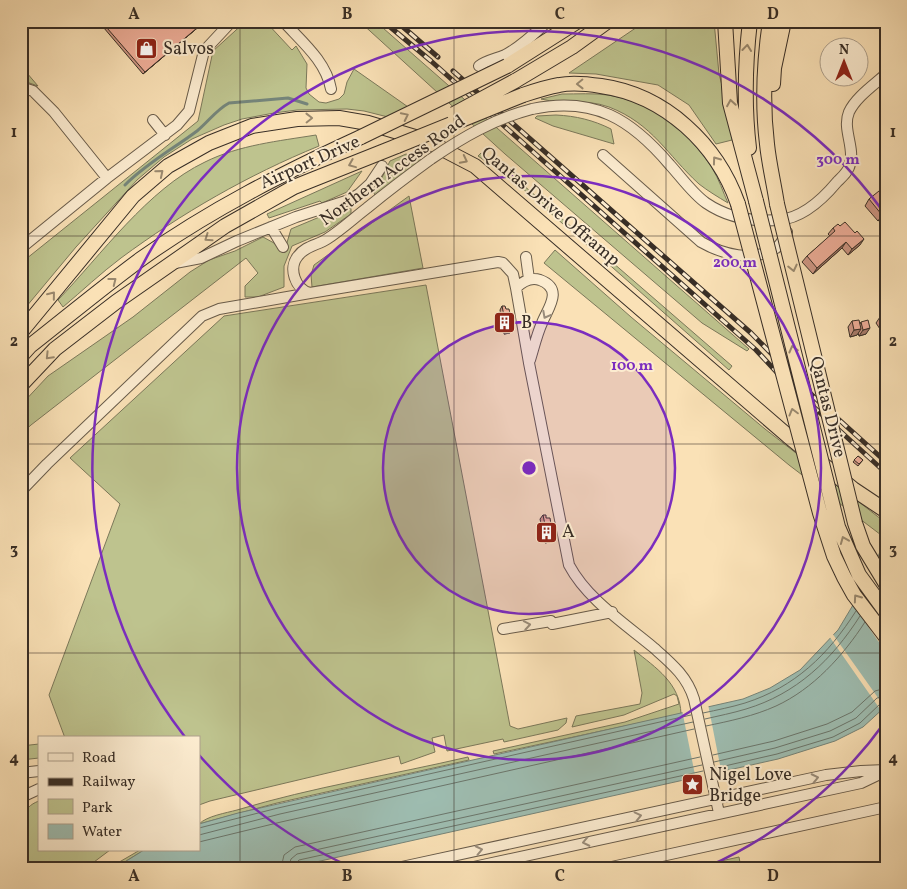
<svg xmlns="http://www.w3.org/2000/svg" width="907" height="889" viewBox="0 0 907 889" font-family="Vollkorn,serif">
<rect width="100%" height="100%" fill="#fae1b6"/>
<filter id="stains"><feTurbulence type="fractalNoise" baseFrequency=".004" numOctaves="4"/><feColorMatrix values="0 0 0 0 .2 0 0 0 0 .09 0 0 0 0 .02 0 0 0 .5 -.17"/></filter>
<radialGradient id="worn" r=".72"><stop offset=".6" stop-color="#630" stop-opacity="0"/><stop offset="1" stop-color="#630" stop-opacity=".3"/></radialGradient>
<path fill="#bec38e" stroke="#7b785a" d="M246 21H265L292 50 296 46 307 64 306 88 309 94 319 102 326 103 339 99 344 94 347 82 354 69 411 109 392 118 364 111 347 109 297 110 274 113 242 119 224 125 192 139 164 157 137 180 76 247 21 313V263L198 121 213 51Z
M359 21H375L749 349 747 351 702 323 505 154Z
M646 21H714L719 74 736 139 716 144 689 105 658 85 596 74 569 73Z
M21 66 38 86 21 80Z
M562 94C577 94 594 93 608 95 652 102 689 132 712 168 719 179 723 192 728 203 718 197 708 191 699 184 667 155 653 124 609 107 584 98 564 105 541 99Z
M556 115C576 116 593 120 611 129L614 144 553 126 535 118 537 116Z
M316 135 319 146C248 175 182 213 121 258 101 273 82 291 63 307L58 300C101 255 148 189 205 162 239 145 279 141 316 135Z
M481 153 515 178 732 366 729 370 513 180 478 156Z
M406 154 422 160 375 195 374 194 390 161Z
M362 171 347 192 322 203 320 201 269 218 267 214Z
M409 196 423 268 312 287 311 275 314 265Z
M351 208V214L325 232 292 246 284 266V287L258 297H245V286L258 273 246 258 31 425 21 434V405L48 376 133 317 190 272 209 260 235 251 263 237 274 243 282 252 286 246 291 229 329 213Z
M555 250 631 317 765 429 886 523 885 538 789 465 544 263Z
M426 285 510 726 518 729 567 718 566 723 558 730 504 742 503 739 447 751 444 735 432 738 435 752 401 764 399 756 210 801 199 805V738H65L49 695 120 504 70 458 224 316Z
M634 650C656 668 680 683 681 714L494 754 493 751 625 722 679 704 677 696 674 694 624 715 572 727 576 716 640 704 642 693Z
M39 744V758L21 760V746Z
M468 757 469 760 277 803 199 824C207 816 226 813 237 810 313 787 391 775 468 757Z
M39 801V850H110L86 868H21V819C25 810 30 804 39 801Z
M140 850H144L115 868H109Z
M739 857 741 868H689Z"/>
<path fill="#9ebdb1" stroke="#758479" d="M886 536V706L863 727 835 741 778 759 289 868H115L144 850H199V824L238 813 743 699 770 688 800 670 838 630 871 575Z"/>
<path fill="#fae1b6" d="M877 554 886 567V648L878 641 852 603 869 574Z
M832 633 886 709 882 712 829 636Z
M708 704 721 770 723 774 696 780 682 710Z"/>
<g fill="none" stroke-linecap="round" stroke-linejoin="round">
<path stroke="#6b766c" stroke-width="1" d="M703 713C717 710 732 707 745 703 795 687 828 655 856 611
M705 719C718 716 733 713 746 709 796 694 832 660 860 616
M706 726C730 721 754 716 776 706 813 689 843 656 865 622
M713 755 774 741 827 724 852 712 875 691 886 688
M714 762 775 748 830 731 856 718 877 698 886 696
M716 768 777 754 833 737 860 723 880 704 886 702
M199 828 278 808 691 715
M199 835 280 814 693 722
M199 842 281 822 694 729
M281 868 284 855 295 847 700 757
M288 868 291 859 297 854 702 765
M295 868 296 863 299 860 703 771"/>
<path stroke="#758479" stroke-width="3" d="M125 185C147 163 173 149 197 131 208 122 216 110 229 103L288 98 307 104"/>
<defs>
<path id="minor" d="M283 21C301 41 326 61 331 89
M479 66C487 60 496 59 505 55 521 47 535 33 548 21
M21 87 33 91 54 112 107 178
M532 109C594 96 631 119 670 165 681 177 693 194 706 203 728 218 753 222 779 220 803 218 822 200 837 182 842 177 849 171 850 164 855 147 842 129 849 112 856 97 874 85 886 74
M153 120 165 135
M603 155 701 242C722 254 753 263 776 248 781 245 784 238 787 232
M431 159C409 175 388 191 367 208 354 218 341 230 327 239 318 245 305 246 298 256 288 268 295 289 310 293L498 262 503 263 513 274 516 288 529 363 569 565C587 599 624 623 654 648 671 663 687 676 694 699L719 813
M271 227 283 247
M21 248 107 178 177 125 189 111 204 51 232 21
M526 257 529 279
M175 263 201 258 237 241 296 217 349 200 359 194 370 184 382 166
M516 288C523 281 531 277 540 280 564 289 548 308 542 323 537 334 534 347 530 360
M21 491 47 464 202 316 219 309 310 293
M552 624 612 612
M503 629 551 621
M21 773 39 771
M21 799 26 795 39 789
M397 868 826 775 861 771 886 770
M469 868 861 783 884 772
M607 868 886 807"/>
<path id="highway" d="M725 21 730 103 756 201
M770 21C764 62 762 103 767 144 769 164 774 184 777 204
M507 66 578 21
M515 81 572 47 608 21
M773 84 774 68 784 21
M523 95C535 91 547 87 559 85 573 82 588 84 601 86 665 95 717 144 738 204
M749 148C744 106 745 64 750 21
M21 332 133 196 168 166 209 143 252 126 297 119 339 118 368 123 425 140 475 166 788 436 853 489 886 511
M21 356 30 346C67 317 103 287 141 259 210 210 285 172 361 137
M21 385 55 349 116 302 225 226 294 187 397 146"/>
</defs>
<use href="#minor" stroke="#685b4a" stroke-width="12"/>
<use href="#highway" stroke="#382e26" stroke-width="16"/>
<use href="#minor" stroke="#fcecd0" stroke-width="10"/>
<use href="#highway" stroke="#fae1b6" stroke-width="14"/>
<defs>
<path id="rail" d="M383 21 431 61 756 350 783 379 886 473
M396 21 438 57
M453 71 751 333 815 398 886 462"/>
</defs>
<use href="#rail" stroke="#382e26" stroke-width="5"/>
<use href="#rail" stroke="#fcecd0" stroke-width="3" stroke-dasharray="9" stroke-linecap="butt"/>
<defs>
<path id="minor-bridge" d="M431 159C463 137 494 119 532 109"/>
<path id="highway-bridge" d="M454 114 515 81
M361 137 507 66
M397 146 523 95
M756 201 838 527 859 575 886 612
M738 204 820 513 834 556 844 577 854 595 886 637
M777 204 855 523 863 546 886 584"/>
</defs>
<use href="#minor-bridge" stroke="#685b4a" stroke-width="12" stroke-linecap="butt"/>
<use href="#highway-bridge" stroke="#382e26" stroke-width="16" stroke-linecap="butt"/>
<use href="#minor-bridge" stroke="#fcecd0" stroke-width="10"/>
<use href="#highway-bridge" stroke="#fae1b6" stroke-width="14"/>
</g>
<path fill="#ce9684" stroke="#382e26" d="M98 21H203L202 24 143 74Z
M444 21H460L452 29Z
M886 189V214L878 221 865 206 869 199Z
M833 228 860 245 848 255 842 248 813 274 802 262 807 256 830 236 828 234Z
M886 277V285L884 280Z
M502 306 506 309 513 329 510 333 504 334 500 310Z
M886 314V325L880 329 876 323 880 317Z
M852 321 860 324 861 322 866 334 859 336 858 333 857 335 850 337 848 327Z
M858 456 863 460 858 466 853 462Z
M543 515 546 518 550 542 545 543 540 519Z"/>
<path fill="#a77a6b" stroke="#382e26" d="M204 22 202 24 143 74 145 72Z
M886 212V214L878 221 882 215Z
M864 239 860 245 848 255 852 249Z
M846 242 842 248 813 274 817 268Z
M886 322 885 326 880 329 884 323Z
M870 328 866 334 859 336 863 330Z
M513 329 510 333 504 334 507 330Z
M861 329 857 335 850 337 854 330Z
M553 538 550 542 545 543 548 539Z"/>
<path fill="#efae99" stroke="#382e26" d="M101 21H203L204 22 145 72Z
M884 187 886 189V212L882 215 869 199Z
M845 222 855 233 857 231 864 239 852 249 846 242 817 268 807 256 835 231 833 228 838 224 840 226Z
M502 306H505L506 309H509L513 329 507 330Z
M886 314V322L884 323 880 317Z
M859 320 861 329 854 330 852 321Z
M868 320 870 328 863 330 861 322Z
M858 456 863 460 859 464 854 460Z
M543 515H546V518H550L553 538 548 539Z"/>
<defs><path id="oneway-chevron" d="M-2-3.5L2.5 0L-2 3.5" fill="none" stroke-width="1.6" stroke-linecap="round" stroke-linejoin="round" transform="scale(1.25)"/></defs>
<g stroke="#99886e">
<use href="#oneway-chevron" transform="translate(747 48) rotate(-84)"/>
<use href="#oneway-chevron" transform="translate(580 84) rotate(179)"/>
<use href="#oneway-chevron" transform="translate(731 103) rotate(-99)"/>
<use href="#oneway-chevron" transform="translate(405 116) rotate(-26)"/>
<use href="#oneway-chevron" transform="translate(309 118) rotate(-1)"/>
<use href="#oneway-chevron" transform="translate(464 160) rotate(27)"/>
<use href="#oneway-chevron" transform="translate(716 160) rotate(-126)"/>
<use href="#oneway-chevron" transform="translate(352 164) rotate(158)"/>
<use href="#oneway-chevron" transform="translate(160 173) rotate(-40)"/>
<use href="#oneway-chevron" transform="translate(208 238) rotate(145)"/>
<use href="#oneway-chevron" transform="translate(793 268) rotate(77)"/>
<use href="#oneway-chevron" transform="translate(113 281) rotate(-38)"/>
<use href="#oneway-chevron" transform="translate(52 295) rotate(-51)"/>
<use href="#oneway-chevron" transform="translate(793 349) rotate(-104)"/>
<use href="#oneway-chevron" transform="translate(49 356) rotate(134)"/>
<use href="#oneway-chevron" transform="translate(793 412) rotate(-105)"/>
<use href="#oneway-chevron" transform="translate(844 540) rotate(-112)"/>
<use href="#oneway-chevron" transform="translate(857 598) rotate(-125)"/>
</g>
<g stroke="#9a8d7b">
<use href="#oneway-chevron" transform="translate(546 315) rotate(118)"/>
<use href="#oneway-chevron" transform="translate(527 625) rotate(-10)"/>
<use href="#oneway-chevron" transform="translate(815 778) rotate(-12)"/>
<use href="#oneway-chevron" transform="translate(638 816) rotate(-13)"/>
<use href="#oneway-chevron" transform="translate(586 842) rotate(168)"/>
<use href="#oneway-chevron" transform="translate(479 850) rotate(-12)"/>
</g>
<path fill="none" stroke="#382e26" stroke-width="1" stroke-opacity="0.55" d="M240 21V868M454 21V868M666 21V868M21 236H886M21 444H886M21 653H886"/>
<circle cx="529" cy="468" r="146" fill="#7b2cbf" fill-opacity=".12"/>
<g fill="none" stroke="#7b2cbf" stroke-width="2.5">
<circle cx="529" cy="468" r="146"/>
<circle cx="529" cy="468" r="292"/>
<path d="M885 722A437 437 0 0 1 707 867M351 867A437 437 0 0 1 199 755M185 737A437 437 0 1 1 885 214"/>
</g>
<defs>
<symbol id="shop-square" viewBox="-11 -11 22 22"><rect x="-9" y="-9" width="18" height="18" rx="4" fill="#8f2418" stroke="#fcecd0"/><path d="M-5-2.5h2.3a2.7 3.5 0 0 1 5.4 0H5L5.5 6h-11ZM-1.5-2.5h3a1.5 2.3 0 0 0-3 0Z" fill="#fff"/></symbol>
<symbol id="building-square" viewBox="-11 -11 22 22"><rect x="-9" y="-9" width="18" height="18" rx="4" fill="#8f2418" stroke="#fcecd0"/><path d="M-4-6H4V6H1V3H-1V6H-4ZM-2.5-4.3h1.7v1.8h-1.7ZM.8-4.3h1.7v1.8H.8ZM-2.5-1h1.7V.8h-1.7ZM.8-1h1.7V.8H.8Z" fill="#fff"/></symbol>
<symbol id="sight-square" viewBox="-11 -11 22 22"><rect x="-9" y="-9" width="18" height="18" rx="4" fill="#8f2418" stroke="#fcecd0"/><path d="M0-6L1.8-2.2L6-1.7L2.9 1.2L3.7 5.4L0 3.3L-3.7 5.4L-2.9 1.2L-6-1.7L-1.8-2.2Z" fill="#fff"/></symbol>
</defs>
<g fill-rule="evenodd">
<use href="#shop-square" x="134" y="36" width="25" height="25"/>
<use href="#building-square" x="492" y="310" width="25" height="25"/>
<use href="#building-square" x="534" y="520" width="25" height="25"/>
<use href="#sight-square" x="680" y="772" width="25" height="25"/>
</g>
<g text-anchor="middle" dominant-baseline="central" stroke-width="4" stroke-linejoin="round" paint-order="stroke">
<g font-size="18" fill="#382e26" stroke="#fcecd0" text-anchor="start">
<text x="163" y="49">Salvos</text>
<text x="521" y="323">B</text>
<text x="562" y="532">A</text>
<text x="709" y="775">Nigel Love<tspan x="709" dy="21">Bridge</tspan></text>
</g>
<g font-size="18" fill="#382e26" stroke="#fcecd0">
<text transform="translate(310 163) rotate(-24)">Airport Drive</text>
<text transform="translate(393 171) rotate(-36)">Northern Access Road</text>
<text transform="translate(550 207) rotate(40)">Qantas Drive Offramp</text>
<text transform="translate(827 407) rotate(76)">Qantas Drive</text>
</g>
</g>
<circle cx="529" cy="468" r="8" fill="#7b2cbf" stroke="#fcecd0" stroke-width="2.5"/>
<g font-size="15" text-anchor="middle" font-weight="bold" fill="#7b2cbf" stroke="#fcecd0" stroke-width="4" stroke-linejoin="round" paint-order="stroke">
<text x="838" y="164">300 m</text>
<text x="735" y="267">200 m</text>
<text x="632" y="370">100 m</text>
</g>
<rect width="907" height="889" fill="none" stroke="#fae1b6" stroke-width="55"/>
<rect x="38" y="736" width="162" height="115" fill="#fcecd0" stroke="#aea08c"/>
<rect x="48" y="753" width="25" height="8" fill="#fcecd0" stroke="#aea08c"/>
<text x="82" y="762" font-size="15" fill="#382e26">Road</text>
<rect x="48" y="778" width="25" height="8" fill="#382e26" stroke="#aea08c"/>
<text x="82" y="786" font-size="15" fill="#382e26">Railway</text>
<rect x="48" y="799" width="25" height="15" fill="#bec38e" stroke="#aea08c"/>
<text x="82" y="812" font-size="15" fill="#382e26">Park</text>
<rect x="48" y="824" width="25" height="15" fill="#9ebdb1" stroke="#aea08c"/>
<text x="82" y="836" font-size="15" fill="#382e26">Water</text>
<g transform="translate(844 62)"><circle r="24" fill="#fcecd0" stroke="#aea08c"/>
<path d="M0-4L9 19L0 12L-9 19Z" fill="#8f2418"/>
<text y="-8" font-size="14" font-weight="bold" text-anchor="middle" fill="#382e26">N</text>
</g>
<rect x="28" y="28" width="852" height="834" fill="none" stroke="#382e26" stroke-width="2"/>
<g font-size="16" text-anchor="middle" font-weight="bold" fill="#382e26">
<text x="134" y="19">A</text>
<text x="347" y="19">B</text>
<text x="560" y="19">C</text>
<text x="773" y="19">D</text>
<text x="14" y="137">1</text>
<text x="893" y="137">1</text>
<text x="14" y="346">2</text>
<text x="893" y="346">2</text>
<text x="14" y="554">3</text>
<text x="893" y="554">3</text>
<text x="14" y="763">4</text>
<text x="893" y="763">4</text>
<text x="134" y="881">A</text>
<text x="347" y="881">B</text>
<text x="560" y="881">C</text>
<text x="773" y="881">D</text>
</g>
<rect width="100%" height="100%" filter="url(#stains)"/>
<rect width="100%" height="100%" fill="url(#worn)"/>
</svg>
